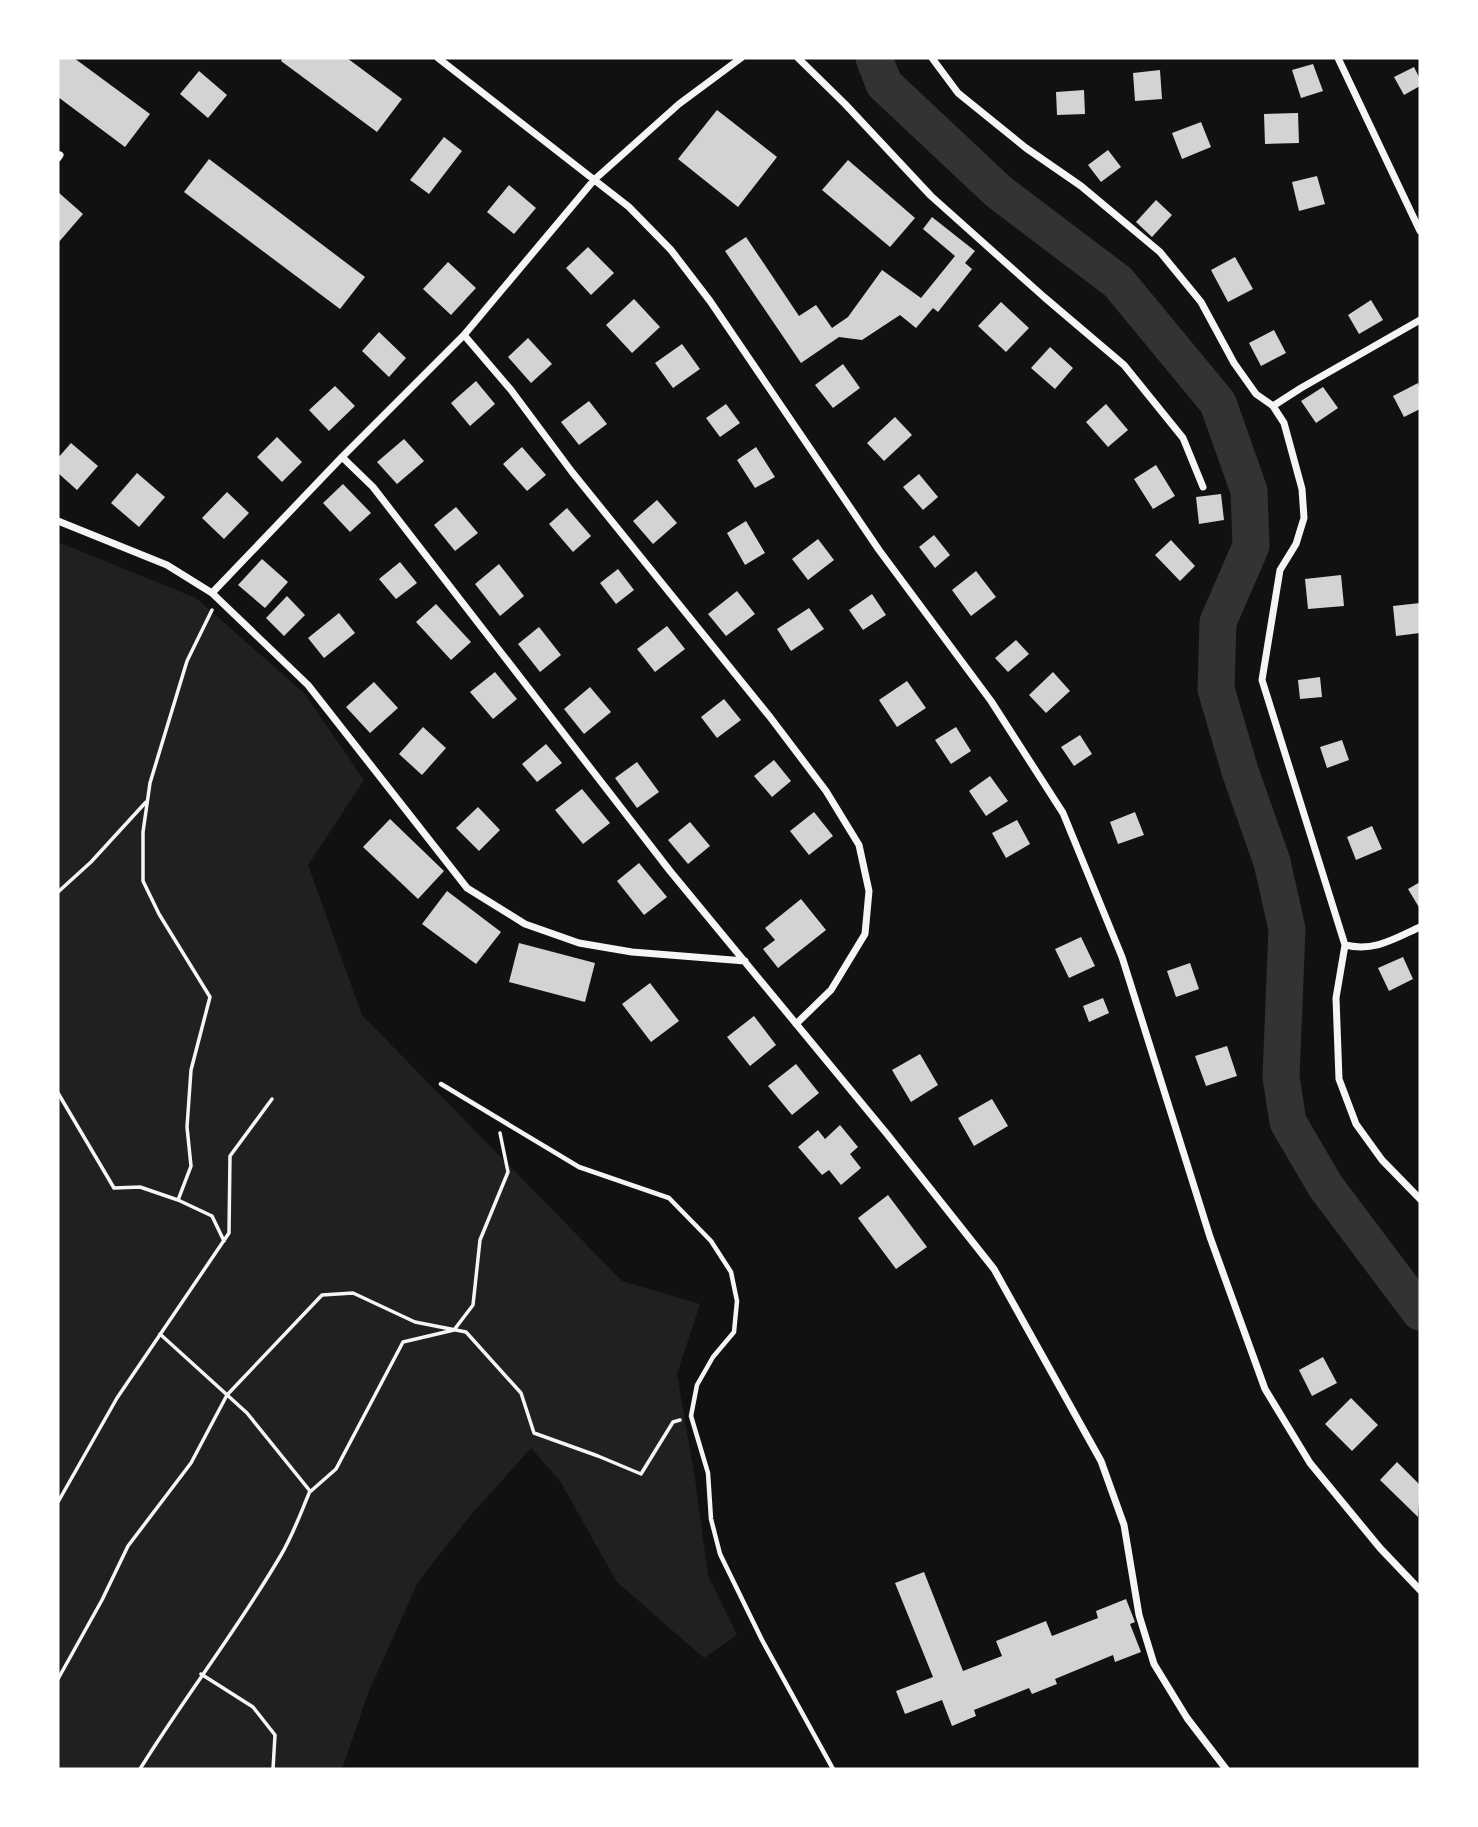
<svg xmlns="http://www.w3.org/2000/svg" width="1478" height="1827" viewBox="0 0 1478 1827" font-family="'DM Sans',sans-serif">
<rect width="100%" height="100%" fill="#111"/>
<path fill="#202020" d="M58 542 196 598 304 693 364 780 308 865 362 1015 622 1281 700 1304 677 1374 695 1479 708 1575 737 1635 704 1658 617 1582 560 1481 531 1448 470 1516 418 1582 369 1691 342 1769H58Z"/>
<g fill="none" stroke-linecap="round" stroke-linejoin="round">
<path stroke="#333" stroke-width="37" d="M874 58 884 84 999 192 1118 282 1218 403 1249 491 1251 546 1218 622 1216 689 1240 771 1272 862 1287 929 1281 1077 1288 1122 1326 1187 1420 1312"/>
</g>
<path fill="#d3d3d3" d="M58 58H74L150 114 125 147 58 97Z
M283 58H347L402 99 377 132 281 61Z
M1313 64 1323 91 1301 98 1292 70Z
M1414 67 1420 79V86L1404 95 1394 77Z
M1160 70 1162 99 1135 101 1133 73Z
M199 71 227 95 208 118 180 94Z
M1084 90 1085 114 1057 115 1056 92Z
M717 110 777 157 738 207 678 159Z
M1298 113 1299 143 1265 144 1264 114Z
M1201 122 1211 147 1182 159 1172 133Z
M444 137 462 151 429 194 410 180Z
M1108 150 1121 167 1101 182 1088 165Z
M209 159 365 277 340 309 184 192Z
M848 160 915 218 890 247 822 190Z
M1317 176 1325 204 1299 211 1292 182Z
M509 185 536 208 514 234 487 212Z
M58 192 83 214 58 243Z
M1156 200 1172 215 1152 237 1136 222Z
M932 217 975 251 965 263 972 269 938 312 933 308 916 328 900 315 862 340 839 337 801 363 725 251 746 237 799 316 816 305 832 328 848 317 882 270 921 298 955 256 923 229Z
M588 247 614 273 591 295 566 268Z
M1235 257 1253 289 1228 302 1211 270Z
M448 262 476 288 451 315 423 289Z
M634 299 660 327 632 353 606 325Z
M1371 300 1383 320 1359 334 1348 315Z
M1001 302 1029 328 1006 352 978 326Z
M1274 330 1286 353 1261 366 1249 343Z
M379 332 406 358 389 377 362 351Z
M528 338 552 364 531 383 508 357Z
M682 344 700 369 673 388 655 363Z
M1050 347 1073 368 1055 389 1031 368Z
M843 364 860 388 833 408 815 385Z
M476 381 495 404 470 426 451 403Z
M1418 383 1420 389V409L1404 417 1393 396Z
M335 386 355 406 329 431 309 410Z
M1323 387 1338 408 1316 423 1301 401Z
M589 401 607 424 579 445 561 422Z
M726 404 740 423 720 437 706 418Z
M1106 404 1128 430 1108 447 1086 422Z
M895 417 912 435 884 461 867 443Z
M277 437 302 462 282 482 257 457Z
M404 439 424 461 397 484 377 462Z
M71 443 98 466 77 490 58 473V458Z
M522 447 546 475 527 491 503 464Z
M756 447 775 477 755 488 737 460Z
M1156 465 1175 496 1153 509 1134 479Z
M137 473 165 497 139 527 111 503Z
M919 474 938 497 923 510 903 487Z
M343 484 371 513 350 532 323 503Z
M227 492 249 513 224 539 202 518Z
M1221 494 1224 520 1199 524 1196 497Z
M657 500 677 523 653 544 633 521Z
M456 507 478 533 455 551 434 525Z
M567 508 591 536 573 552 549 524Z
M746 521 765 553 745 565 727 533Z
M934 535 950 555 935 568 919 547Z
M818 539 834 560 808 580 792 559Z
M1171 540 1195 566 1180 581 1155 555Z
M262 559 288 582 265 608 238 585Z
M400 562 417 583 396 599 379 579Z
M499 564 524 596 500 616 475 584Z
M618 569 634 590 616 604 600 583Z
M976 571 996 597 971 616 952 590Z
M1341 575 1344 606 1308 609 1305 579Z
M737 591 755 614 726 636 708 614Z
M872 594 886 615 863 630 849 610Z
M287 596 305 615 284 636 266 618Z
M1420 603V633L1396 636 1393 606Z
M436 604 471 642 451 660 416 622Z
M809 608 824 629 791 651 777 629Z
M339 613 355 633 324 658 308 638Z
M667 626 685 649 655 672 637 649Z
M539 627 561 655 540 672 518 644Z
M1016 640 1029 654 1008 672 995 658Z
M495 672 517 699 493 719 470 692Z
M1053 672 1070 691 1046 713 1029 695Z
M1320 677 1322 697 1300 699 1298 680Z
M907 681 926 708 897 727 879 700Z
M374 682 398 708 370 733 346 707Z
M590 687 611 712 584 734 564 709Z
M724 699 741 720 717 738 701 717Z
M423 727 446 748 422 775 399 754Z
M956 727 971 751 951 764 935 740Z
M1080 735 1092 754 1074 766 1061 747Z
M1342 740 1349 760 1327 768 1320 747Z
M546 744 562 763 537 782 522 764Z
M774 760 791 781 772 797 754 776Z
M637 762 659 792 637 808 615 778Z
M990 776 1008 801 986 816 969 791Z
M582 789 610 823 583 844 555 810Z
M478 807 500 830 479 851 456 828Z
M814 812 833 836 809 855 790 831Z
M1135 812 1144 835 1118 844 1110 822Z
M390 819 444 871 418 899 363 847Z
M1017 820 1030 844 1006 858 992 833Z
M690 822 710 846 688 864 668 840Z
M1372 826 1382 849 1356 860 1347 837Z
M639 863 667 897 644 915 617 881Z
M1420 882V909L1408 889Z
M447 891 501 932 476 964 422 924Z
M801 899 826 930 778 968 763 949 775 940 765 928Z
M1081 937 1095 966 1069 978 1055 949Z
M519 943 595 963 585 1002 509 982Z
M1403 957 1413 979 1389 991 1378 968Z
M1190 963 1199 989 1176 997 1167 971Z
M650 983 679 1021 651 1042 622 1004Z
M1103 998 1109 1013 1089 1022 1083 1006Z
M754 1016 776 1045 750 1066 727 1037Z
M1227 1046 1237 1076 1206 1086 1195 1056Z
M920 1054 938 1085 911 1102 892 1070Z
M796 1064 819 1093 792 1115 768 1086Z
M992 1099 1008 1126 974 1146 958 1118Z
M840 1125 858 1147 850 1154 861 1168 841 1185 829 1170 822 1175 798 1147 818 1130 825 1139Z
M888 1195 927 1247 896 1269 858 1218Z
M1323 1357 1337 1383 1312 1396 1299 1370Z
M1351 1398 1378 1425 1352 1451 1325 1424Z
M1397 1462 1420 1485 1418 1517 1380 1480Z
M924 1572 963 1671 1002 1656 996 1641 1046 1621 1052 1636 1098 1618 1096 1611 1126 1599 1135 1622 1130 1624 1141 1652 1115 1662 1113 1655 1055 1679 1057 1684 1032 1694 1029 1688 974 1710 976 1716 952 1726 942 1700 905 1714 896 1691 933 1677 895 1583Z"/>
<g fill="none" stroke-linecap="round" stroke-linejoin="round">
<path stroke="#f5f5f5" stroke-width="3.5" d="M212 610 187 661 150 783 143 832V881L159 914 210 997 191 1070 187 1127 191 1166 178 1200 212 1216 224 1241
M58 892 91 862 146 802
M58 1093 114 1188 140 1187 178 1200
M311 1491 336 1469 403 1342 454 1330 473 1305 480 1240 508 1172 500 1133
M58 1502 117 1398 229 1233 230 1156 272 1099
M201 1674 253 1707 275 1735 273 1769
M58 1679 102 1600 128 1546 191 1463 227 1395 322 1295 353 1293 415 1322 466 1332 521 1393 534 1433 598 1456 641 1474 673 1422 680 1420
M140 1769C185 1696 238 1629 281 1555 293 1535 301 1512 310 1491L247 1413 160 1334"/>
<path stroke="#f5f5f5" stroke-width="4.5" d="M441 1084 579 1167 669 1198 711 1241 731 1272 737 1301 734 1332 713 1357 697 1385 691 1416 708 1473 711 1519 720 1554 762 1640 833 1769"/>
<path stroke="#f5f5f5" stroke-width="7" d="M438 58 629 207 671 250 710 301 879 550 991 701 1063 813 1122 957 1210 1237 1265 1389 1310 1463 1380 1548 1420 1590
M798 58 845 104 931 196 1044 297 1124 365 1183 438 1203 487
M932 58 958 93 1026 148 1081 186 1160 252 1201 302 1234 363 1256 394 1273 406 1284 423 1302 489 1304 518 1296 544 1280 570 1262 680 1345 945 1336 998 1339 1079 1356 1124 1382 1160 1420 1199
M1338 58 1420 231
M58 158 60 155
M464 335 511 390 572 472 770 717 826 791 859 845 869 891 865 934 831 990 796 1024
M1273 406 1301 388 1420 320
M342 457 373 487 670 871 887 1134 994 1269 1101 1461 1124 1525 1139 1615 1154 1664 1187 1718 1226 1769
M58 521 167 565 212 593 308 685 467 888 525 924 579 943 632 952 745 961
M212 593 342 457 464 335 594 180 679 104 741 58
M1345 945C1374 952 1394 939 1420 927"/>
</g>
<rect width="1478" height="1827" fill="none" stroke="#ffffff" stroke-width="119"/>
</svg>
